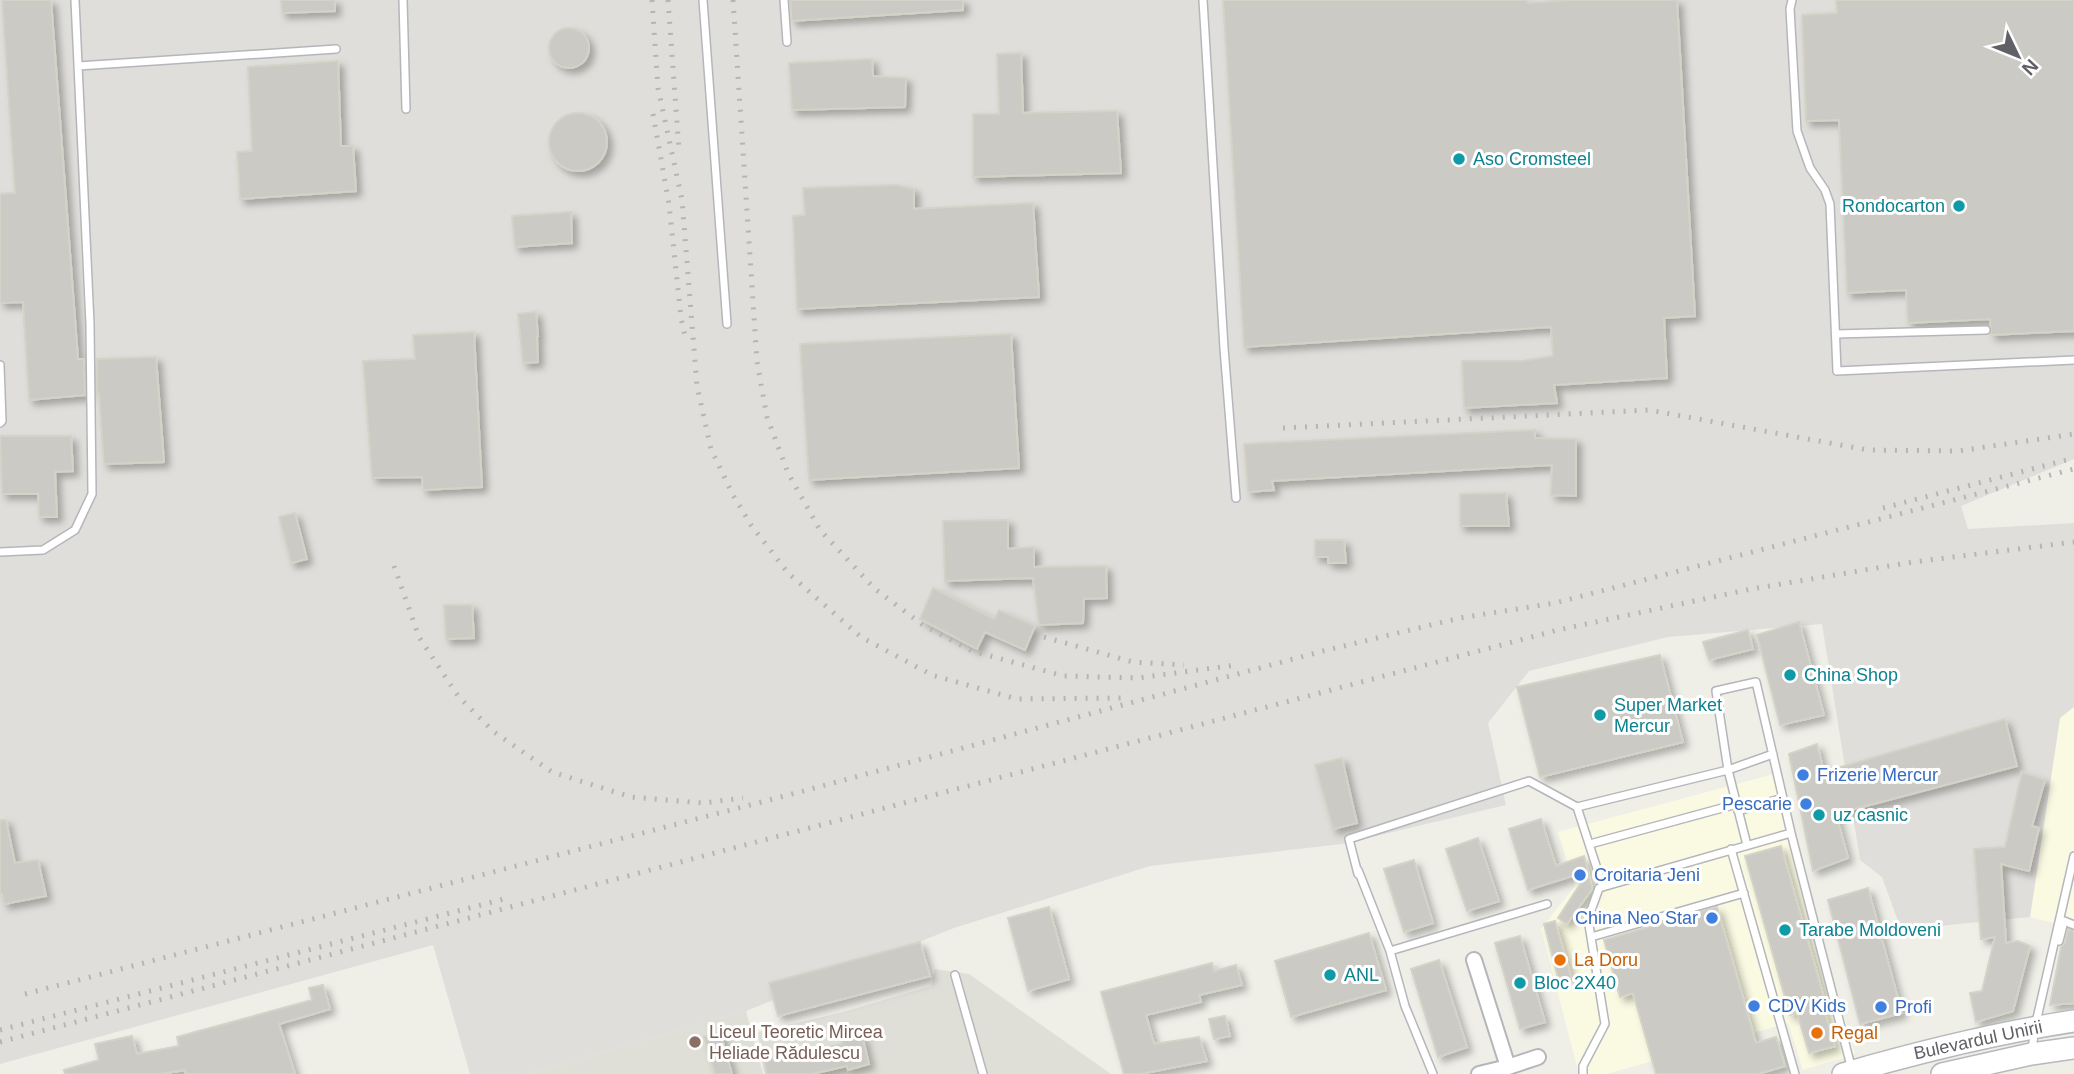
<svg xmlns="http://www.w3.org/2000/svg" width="2074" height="1074" viewBox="0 0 2074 1074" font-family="Arial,sans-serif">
<defs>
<filter id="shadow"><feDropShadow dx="5" dy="5" stdDeviation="3.5" flood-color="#0004"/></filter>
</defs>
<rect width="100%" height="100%" fill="#efefe8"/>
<path fill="#fafae3" d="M2073 707H2074V928L2030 917 2060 718Z
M1774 774 1855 1054 1803 1070 1788 1023 1606 1074H1579L1541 929 1575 886 1558 832Z"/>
<path fill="#dfdeda" d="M0 0H2074V459L1961 506 1968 529 2074 523V707L2060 718 2030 917 1939 926 1902 932 1882 877 1860 860 1822 624 1668 637 1529 671 1488 723 1506 805 1342 844 1150 866 954 928 746 1011 527 1074H470L433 945 0 1064Z"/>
<path fill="#dfdfd7" d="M935 969 969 974 1111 1074H765L761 1058 758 1032 843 1012 931 986Z
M746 1011 763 1074H527Z"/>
<path fill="#cbcac5" stroke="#d4d3c7" stroke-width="2" filter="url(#shadow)" d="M2 0H51L78 359H84L85 395 29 400 23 302 0 303V194L15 193Z
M281 0H335V11L282 13Z
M790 0H963V10L792 21Z
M1223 0H1527L1528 3 1570 0H1677L1695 316 1664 318 1667 378 1554 385 1557 403 1464 408 1462 361H1522L1553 356 1551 327 1244 347Z
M1836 0H2074V331L1991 335 1990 319 1908 323 1906 290 1847 293 1839 120 1806 121 1802 15 1837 13Z
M549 48a20 20 0 1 1 40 0a20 20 0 1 1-40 0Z
M1021 53 1023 113 1117 111 1121 173 973 177V114H999L997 54Z
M872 59 873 76 906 78 905 107 792 110 789 63Z
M338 61 341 146H353L356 191 240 199 237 152 252 151 248 67Z
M549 142a29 29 0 1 1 58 0a29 29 0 1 1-58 0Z
M897 185 914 189V209L1033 203 1039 297 797 309 793 216 805 215 803 188Z
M571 212 572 243 515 247 512 216Z
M536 312 538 336H537L538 362 523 363 518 314Z
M474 332 482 487 423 490 422 477 372 478 363 361 415 359 413 335Z
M1011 334 1019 468 809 480 800 344Z
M156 357 164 462 104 464 99 394 97 395V359Z
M1535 430V438L1576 439V496L1551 495 1552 465 1272 481 1274 490 1248 492 1244 444Z
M0 436H71L73 471 55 472 57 517H39L38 494H2Z
M1506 493 1509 526H1460V494Z
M295 513 307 559 291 563 279 517Z
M1008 520V549L1034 547V567L1106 566 1107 598 1084 599 1083 623 1039 625 1033 578 945 581 943 521Z
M1315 540H1344L1346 563H1328V557H1315Z
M933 588 994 619 999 610 1035 626 1025 650 985 632 977 649 920 619Z
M444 605H472L474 638 446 639Z
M1799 622 1824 715 1780 725 1757 635Z
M1748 630 1753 649 1709 660 1703 642Z
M1660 655 1683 742 1540 777 1517 687Z
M2005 719 2017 766 1836 814 1848 858 1813 871 1789 754 1817 744 1824 772Z
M1342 758 1357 823 1333 829 1315 765Z
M2022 772 2045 780 2032 826 2039 828 2029 871 2001 864 2006 943 2018 941 2030 946 2013 1011 1976 1022 1970 993 1982 991 1995 937 1981 939 1974 849 2005 847Z
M1541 819 1556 866 1584 856 1588 871 1528 890 1509 829Z
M0 820H6L15 863 38 860 46 896 4 904 2 894H0Z
M1478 838 1499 901 1467 911 1446 849Z
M1781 846 1826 1005 1823 1006 1835 1046 1809 1053 1797 1013 1790 1015 1745 856Z
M1414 860 1433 923 1404 932 1384 869Z
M1588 872 1592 889 1567 924 1558 918Z
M1868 888 1902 1013 1860 1024 1828 900Z
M1049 907 1069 979 1028 991 1008 918Z
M1717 907 1756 1043 1776 1037 1785 1066 1758 1074H1656L1633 993 1620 997 1604 940Z
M1555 921 1571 977 1558 978 1544 924Z
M2068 929 2074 931V1003L2050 1005 2061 947 2065 943Z
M1369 933 1386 990 1291 1017 1275 961Z
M1520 936 1545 1022 1520 1029 1495 943Z
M920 942 930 976 778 1016 769 983Z
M1439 960 1467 1047 1438 1057 1411 969Z
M1212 963 1214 971 1236 965 1242 985 1199 995 1201 1002 1146 1015 1154 1044 1199 1037 1207 1061 1140 1074H1124L1101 992Z
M323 985 330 1009 279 1024 295 1074H186L185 1070 160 1074H65L64 1070 99 1060 95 1044 132 1036 137 1054 179 1046 177 1037 312 1000 309 988Z
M1225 1016 1230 1036 1214 1039 1209 1019Z
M720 1032 732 1074H715L704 1037Z
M862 1035 869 1064 848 1070 847 1066 812 1074H767L764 1061 842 1044 841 1040Z"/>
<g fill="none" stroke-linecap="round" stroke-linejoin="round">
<defs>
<path id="service" d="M403 0 406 109
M703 0 727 324
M784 0 787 42
M1203 0 1224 348 1236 498
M1792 0 1790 9 1797 131 1810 168 1825 190 1830 204 1837 371 2074 360
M78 66 336 49
M1836 334 1986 330
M0 365 2 421 0 423
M0 552 43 550 75 530 92 494 90 324 75 0
M1738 811 1783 798
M1590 844 1737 804
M1747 845 1728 770 1773 754
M1731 849 1795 1074
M1358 870 1390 951 1405 1006 1433 1074
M1358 874 1349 839 1529 781 1577 807
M1603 887 1577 807 1728 770 1716 691 1756 682 1791 833 1852 1070
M1591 937 1744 893
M2059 941 2064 921 2074 925
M1390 951 1547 904
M955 975 983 1074
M2032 1050 2035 1027 2074 856
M1583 1074V1066L1605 1024 1588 919 1599 888 1791 833"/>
<path id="minor" d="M1474 960 1508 1067 1479 1074
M1508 1067 1538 1057"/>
<path id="secondary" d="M1843 1074C1919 1052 1996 1033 2074 1021
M1942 1074 2031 1054 2074 1048"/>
</defs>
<use href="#service" stroke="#b5b6bb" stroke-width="10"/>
<use href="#minor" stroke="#b5b6bb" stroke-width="18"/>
<use href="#secondary" stroke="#b7b8bd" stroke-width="24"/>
<use href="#service" stroke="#fff" stroke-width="7"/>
<use href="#minor" stroke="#fff" stroke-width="14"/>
<use href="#secondary" stroke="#fff" stroke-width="21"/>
<path stroke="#b5b5b6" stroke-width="5" stroke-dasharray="2 9" stroke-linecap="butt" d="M652 0 658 88 682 200 697 386 711 449 733 495 751 525 788 573 861 637 932 675 1017 699 1121 698
M668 0 679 150
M733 0 757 362 767 417 788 473 820 530 875 589 923 625 972 651 1064 676 1138 678 1236 665
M653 114 669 204 681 318 685 336
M1283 428 1649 410 1868 450 1958 451 2074 434
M1883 508 2074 458
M394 566 419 637 458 696 494 732 552 772 631 797 703 803 743 798
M1044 637 1133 662 1184 665
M25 994 796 793 1323 651 1460 618 1555 603 2074 469
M0 1030 504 899
M0 1042 1558 630 1751 589 1913 562 2074 542"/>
</g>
<g fill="#0f9aa8" stroke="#fff" stroke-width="2.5">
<circle cx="1459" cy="159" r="7"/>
<circle cx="1959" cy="206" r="7"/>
<circle cx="1790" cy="675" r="7"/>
<circle cx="1600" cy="715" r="7"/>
<circle cx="1819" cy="815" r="7"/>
<circle cx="1785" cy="930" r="7"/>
<circle cx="1330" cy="975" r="7"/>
<circle cx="1520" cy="983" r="7"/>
</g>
<g fill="#3f7fe0" stroke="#fff" stroke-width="2.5">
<circle cx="1803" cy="775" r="7"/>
<circle cx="1806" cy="804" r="7"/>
<circle cx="1580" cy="875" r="7"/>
<circle cx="1712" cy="918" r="7"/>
<circle cx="1754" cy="1006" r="7"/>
<circle cx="1881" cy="1007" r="7"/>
</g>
<g fill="#e8710a" stroke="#fff" stroke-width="2.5">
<circle cx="1560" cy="960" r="7"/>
<circle cx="1817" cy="1033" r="7"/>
</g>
<circle fill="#8d6e63" stroke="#fff" stroke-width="2.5" cx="695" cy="1042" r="7"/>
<g text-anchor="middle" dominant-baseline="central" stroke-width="6" stroke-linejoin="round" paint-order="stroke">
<g font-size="18" fill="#0d838f" stroke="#fff" text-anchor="start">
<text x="1473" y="159">Aso Cromsteel</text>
<text x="1945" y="206" text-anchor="end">Rondocarton</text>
<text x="1804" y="675">China Shop</text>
<text x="1614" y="705">Super Market<tspan x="1614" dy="21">Mercur</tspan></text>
<text x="1833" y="815">uz casnic</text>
<text x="1799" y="930">Tarabe Moldoveni</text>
<text x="1344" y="975">ANL</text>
<text x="1534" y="983">Bloc 2X40</text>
</g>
<g font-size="18" fill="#366cbe" stroke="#fff" text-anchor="start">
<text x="1817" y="775">Frizerie Mercur</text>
<text x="1792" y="804" text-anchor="end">Pescarie</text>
<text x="1594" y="875">Croitaria Jeni</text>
<text x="1698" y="918" text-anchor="end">China Neo Star</text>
<text x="1768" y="1006">CDV Kids</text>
<text x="1895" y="1007">Profi</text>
</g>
<g font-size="18" fill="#c56008" stroke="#fff" text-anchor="start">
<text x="1574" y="960">La Doru</text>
<text x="1831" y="1033">Regal</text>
</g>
<g font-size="18" fill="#785e54" stroke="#fff" text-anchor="start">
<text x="709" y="1032">Liceul Teoretic Mircea<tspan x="709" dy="21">Heliade Rădulescu</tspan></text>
</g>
<g font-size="18" fill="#606166" stroke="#fff">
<text transform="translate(1978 1040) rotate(-12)">Bulevardul Unirii</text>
</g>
</g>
<g transform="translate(2018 56) rotate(133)" stroke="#ffffff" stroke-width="5" paint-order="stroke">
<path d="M0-5L12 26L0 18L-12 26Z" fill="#606166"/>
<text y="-10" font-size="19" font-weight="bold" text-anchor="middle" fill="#606166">N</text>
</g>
</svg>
